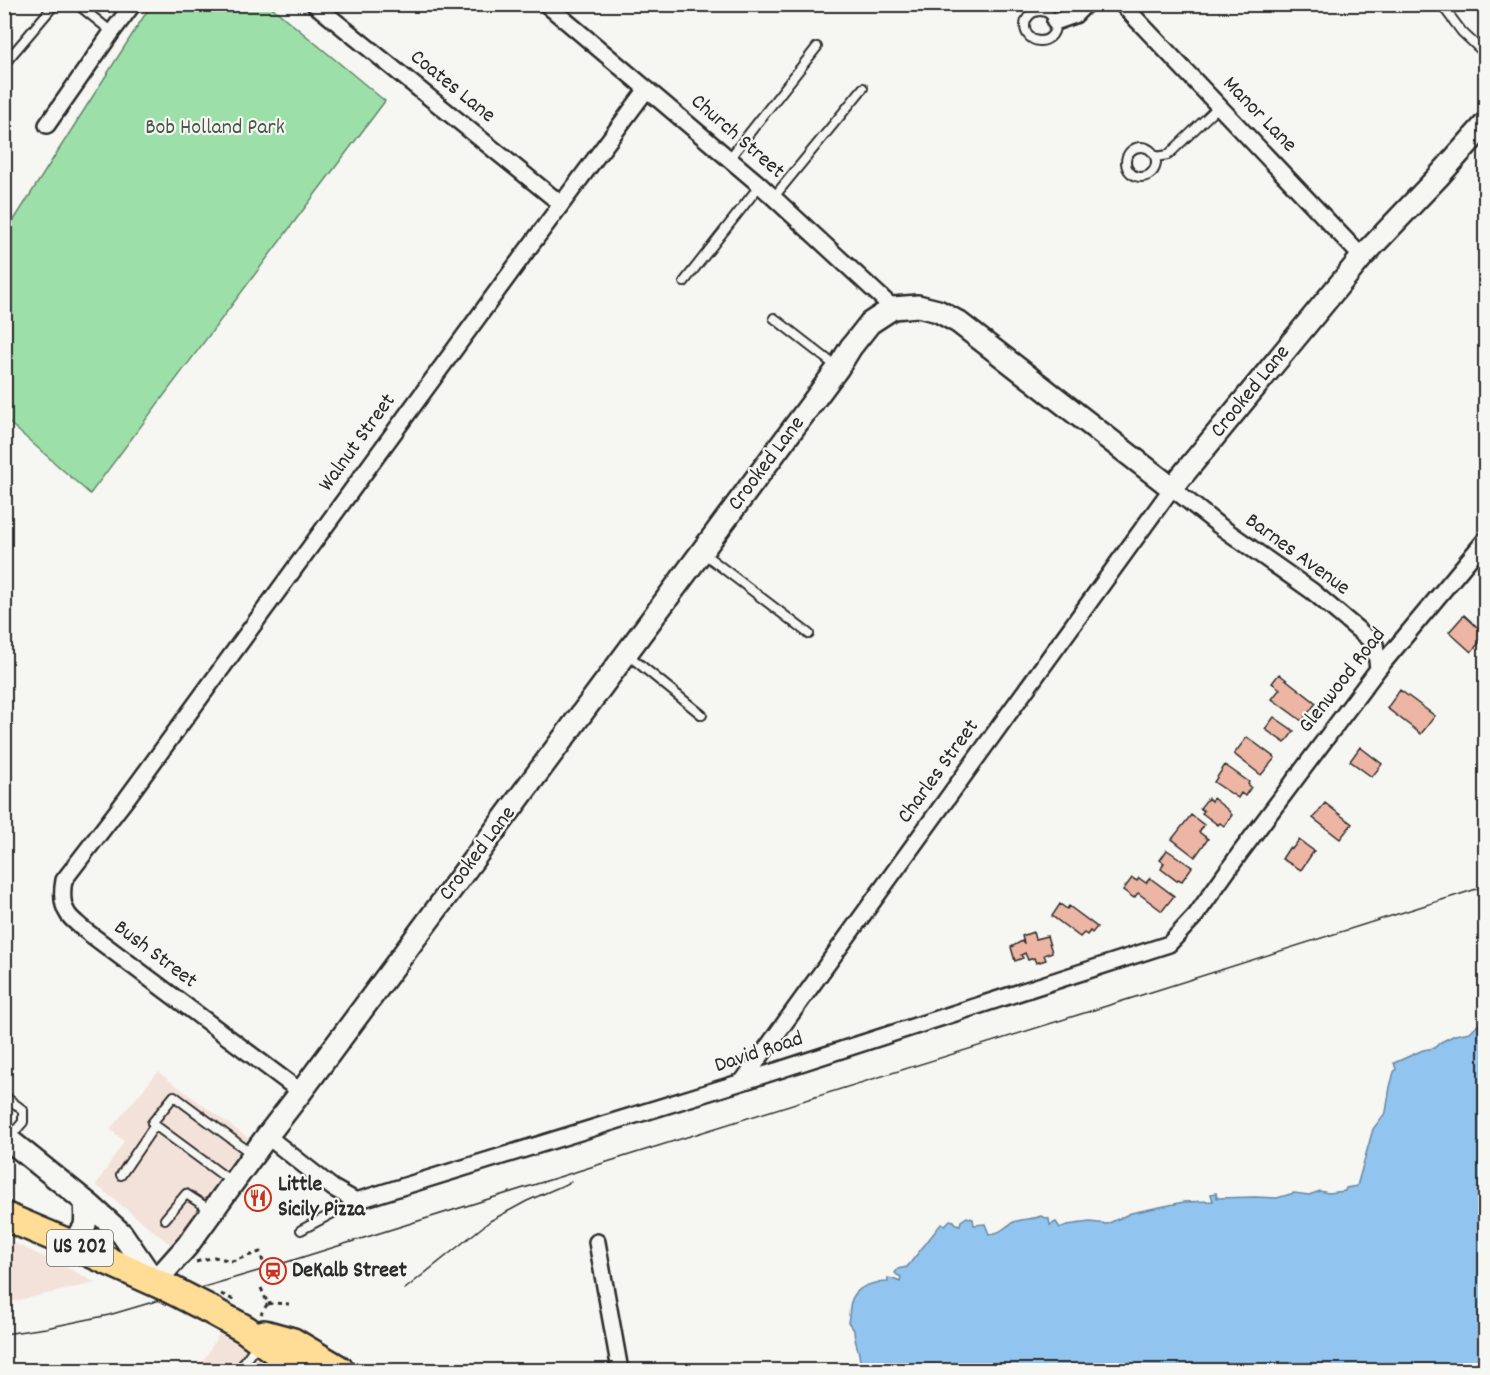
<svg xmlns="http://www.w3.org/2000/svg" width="1490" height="1375" viewBox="0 0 1490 1375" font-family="Dekko,sans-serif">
<rect width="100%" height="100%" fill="#f6f6f2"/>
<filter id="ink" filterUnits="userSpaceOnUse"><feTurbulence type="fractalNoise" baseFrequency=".0167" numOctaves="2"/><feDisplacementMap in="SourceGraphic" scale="12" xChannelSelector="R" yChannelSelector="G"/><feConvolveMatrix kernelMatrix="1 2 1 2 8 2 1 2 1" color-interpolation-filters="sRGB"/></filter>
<g filter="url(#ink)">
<path fill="#f3e2da" d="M158 1072 252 1141 191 1220 170 1244 96 1185 124 1141 110 1129Z
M5 1239 68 1268 96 1283 5 1303Z
M219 1334 286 1370H198Z"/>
<path fill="#9ddfa9" stroke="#64856a" stroke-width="1.5" d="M151 5H269L385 101 90 494 5 419V234Z"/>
<path fill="#91c4ee" stroke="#6887a0" stroke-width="1.5" d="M1485 1021V1370H861C860 1364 860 1356 858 1350 856 1343 854 1338 854 1330L848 1322C850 1315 849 1308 851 1302 856 1286 873 1282 888 1282V1278L893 1279 900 1282 901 1277 897 1275 895 1273 898 1269 907 1267 941 1224 945 1225 950 1220 954 1221 956 1224 960 1225 961 1221 967 1217 973 1219 974 1225 985 1224 989 1234C1001 1233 1002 1229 1012 1223 1021 1218 1032 1220 1041 1216L1049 1219 1050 1225 1056 1222 1060 1228 1067 1225 1090 1222 1107 1224 1131 1213 1184 1202 1213 1201 1211 1194 1216 1193 1217 1198 1255 1197 1277 1198 1294 1193 1309 1195 1320 1191 1328 1193 1345 1191 1346 1188 1357 1186 1373 1129 1386 1112 1390 1087 1394 1072 1396 1069 1394 1063 1423 1050 1434 1048 1441 1042 1455 1035 1470 1032 1476 1026Z"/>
<path fill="#edb5a3" stroke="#2b2b2b" stroke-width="1.5" d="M1464 615 1486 635 1471 652 1449 632Z
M1279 674 1316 703 1302 721 1272 699 1280 689 1272 683Z
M1400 690 1435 716 1421 734 1387 708Z
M1274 717 1294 731 1285 743 1265 729Z
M1247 737 1275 758 1261 775 1234 754Z
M1360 747 1382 764 1372 777 1350 761Z
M1225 765 1249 782 1248 784 1251 787 1245 796 1241 793 1238 798 1214 782Z
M1208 798 1211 801 1213 798 1228 810 1232 815 1224 826 1220 823 1218 825 1202 813 1204 811 1200 808Z
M1325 803 1352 824 1340 839 1313 818Z
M1191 815 1204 825 1199 832 1208 839 1195 857 1172 839Z
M1299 840 1314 851 1301 870 1282 859 1289 848 1292 849Z
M1167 850 1192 867 1182 881 1178 879 1177 881 1161 869 1164 863 1160 860Z
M1132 878 1137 881 1139 878 1146 883 1150 878 1174 896 1162 911 1138 893 1134 898 1123 890Z
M1060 904 1067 909 1069 906 1097 927 1092 933 1090 931 1087 935 1084 933 1080 937 1052 916Z
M1033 932 1035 939 1047 936 1052 952 1044 955 1046 960 1036 963 1034 958 1028 960 1025 953 1021 955 1023 958 1015 961 1011 947 1022 941 1023 943H1024L1022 936Z"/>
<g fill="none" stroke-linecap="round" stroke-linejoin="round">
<defs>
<path id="lane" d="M77 4 112 32
M1443 4 1444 8 1462 32 1481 50H1486
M1025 26a15 15 0 1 1 30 0a15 15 0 1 1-30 0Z
M5 63 55 4
M1126 162a15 15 0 1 1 30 0a15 15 0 1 1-30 0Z
M1155 157 1168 155 1219 106
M729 159 817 47
M773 198 863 88
M684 282 760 185
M774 318 837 367
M703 553 809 634
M627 654 702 715
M4 1096 23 1110V1122L9 1138
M121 1175 155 1125
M232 1182 152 1123 174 1096 252 1154
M165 1219 186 1194 211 1210
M301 1230 356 1201
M239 1370 257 1344"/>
<path id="street" d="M314 4 561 204
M546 4 760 185 893 308
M1122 4 1362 257
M1055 22 1075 15 1086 4
M47 125 112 32 133 4
M742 1082 1172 488 1217 524 1312 591 1375 644 1378 669
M301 1092 82 928C78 924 71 919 68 914 61 904 62 891 64 880L127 798 522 257 647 89
M267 1136 333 1188 356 1201 742 1082 1169 944 1196 915 1240 853 1378 669 1486 539
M597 1242 620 1370"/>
<path id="secondary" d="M4 1136 91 1206 122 1234 155 1282 187 1246 267 1136 301 1092 838 368 851 347 870 323 893 308 918 306 938 311 958 322 1172 488 1362 257 1438 177 1486 123
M68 1243C89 1230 86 1224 85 1201"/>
<path id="highway" d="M4 1216 68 1243 170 1289
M205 1307 245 1329 290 1362 303 1370
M264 1334 293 1342 340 1370"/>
</defs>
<use href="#lane" stroke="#2b2b2b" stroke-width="12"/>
<use href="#street" stroke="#2b2b2b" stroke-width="20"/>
<use href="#secondary" stroke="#2b2b2b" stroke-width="26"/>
<use href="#highway" stroke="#2b2b2b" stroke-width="32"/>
<path stroke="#2b2b2b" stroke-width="3" stroke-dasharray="4.5 4.5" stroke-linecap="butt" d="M196 1262 214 1257 232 1261 260 1252 263 1262
M261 1288 268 1304 266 1306 261 1314
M268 1304 273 1303 289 1304"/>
<use href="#lane" stroke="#f6f6f2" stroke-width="8"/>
<use href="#street" stroke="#f6f6f2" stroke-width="15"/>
<use href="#secondary" stroke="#f6f6f2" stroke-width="21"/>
<use href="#highway" stroke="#ffdd96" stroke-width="27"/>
<path stroke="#2b2b2b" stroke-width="1.5" d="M405 1289 490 1221 527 1201 571 1182
M4 1334 46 1328 109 1315 258 1271 1129 999 1486 886"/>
<defs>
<path id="highway-bridge" d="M170 1289 205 1307"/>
</defs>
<use href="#highway-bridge" stroke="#2b2b2b" stroke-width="32" stroke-linecap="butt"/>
<path stroke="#2b2b2b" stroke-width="3" stroke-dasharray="4.5 4.5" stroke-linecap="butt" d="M221 1294 236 1301"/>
<use href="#highway-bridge" stroke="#ffdd96" stroke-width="27"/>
</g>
</g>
<defs>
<symbol id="restaurant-ring" viewBox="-11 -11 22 22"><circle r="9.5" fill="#f6f6f2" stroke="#c8321e" stroke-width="1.5"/><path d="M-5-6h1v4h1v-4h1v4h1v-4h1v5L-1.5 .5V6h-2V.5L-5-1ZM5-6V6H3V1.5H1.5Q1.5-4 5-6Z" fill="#c8321e"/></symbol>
<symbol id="station-ring" viewBox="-11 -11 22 22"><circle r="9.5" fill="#f6f6f2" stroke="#c8321e" stroke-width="1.5"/><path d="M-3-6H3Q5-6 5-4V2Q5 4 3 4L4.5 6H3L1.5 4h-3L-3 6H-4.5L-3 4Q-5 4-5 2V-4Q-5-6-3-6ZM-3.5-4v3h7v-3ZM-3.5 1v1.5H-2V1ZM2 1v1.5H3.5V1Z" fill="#c8321e"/></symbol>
</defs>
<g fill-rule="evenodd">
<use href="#restaurant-ring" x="243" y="1183" width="30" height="30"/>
<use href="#station-ring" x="258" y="1256" width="30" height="30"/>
</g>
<g text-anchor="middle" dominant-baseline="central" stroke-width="4.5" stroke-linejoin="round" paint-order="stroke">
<rect fill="#f6f6f2" stroke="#686867" stroke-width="1.5" x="47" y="1230" width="66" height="36" rx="4.5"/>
<g font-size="21" font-weight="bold" fill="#2b2b2b">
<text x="80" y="1248">US 202</text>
</g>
<g font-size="22" fill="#2b2b2b" stroke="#f6f6f2">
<text transform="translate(452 87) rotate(39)">Coates Lane</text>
<text transform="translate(1259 115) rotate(46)">Manor Lane</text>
<text transform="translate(737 137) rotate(41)">Church Street</text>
<text transform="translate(1251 392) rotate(-51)">Crooked Lane</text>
<text transform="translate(358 443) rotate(-54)">Walnut Street</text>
<text transform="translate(767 464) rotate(-53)">Crooked Lane</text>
<text transform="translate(1297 555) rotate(36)">Barnes Avenue</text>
<text transform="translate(1343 681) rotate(-52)">Glenwood Road</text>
<text transform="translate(939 772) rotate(-54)">Charles Street</text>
<text transform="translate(478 854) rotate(-53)">Crooked Lane</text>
<text transform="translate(155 955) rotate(37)">Bush Street</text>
<text transform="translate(759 1053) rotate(-18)">David Road</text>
</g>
<g font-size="22" fill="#48584a" stroke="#f6f6f2">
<text x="215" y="128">Bob Holland Park</text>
</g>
<g font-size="22" font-weight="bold" fill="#2b2b2b" stroke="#f6f6f2" text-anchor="start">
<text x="278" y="1185">Little<tspan x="278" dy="25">Sicily Pizza</tspan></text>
<text x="292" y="1271">DeKalb Street</text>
</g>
</g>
<rect width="1490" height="1375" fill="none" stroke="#f6f6f2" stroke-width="24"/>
<rect x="12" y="12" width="1466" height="1351" fill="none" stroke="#2b2b2b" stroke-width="2" filter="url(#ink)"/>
</svg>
